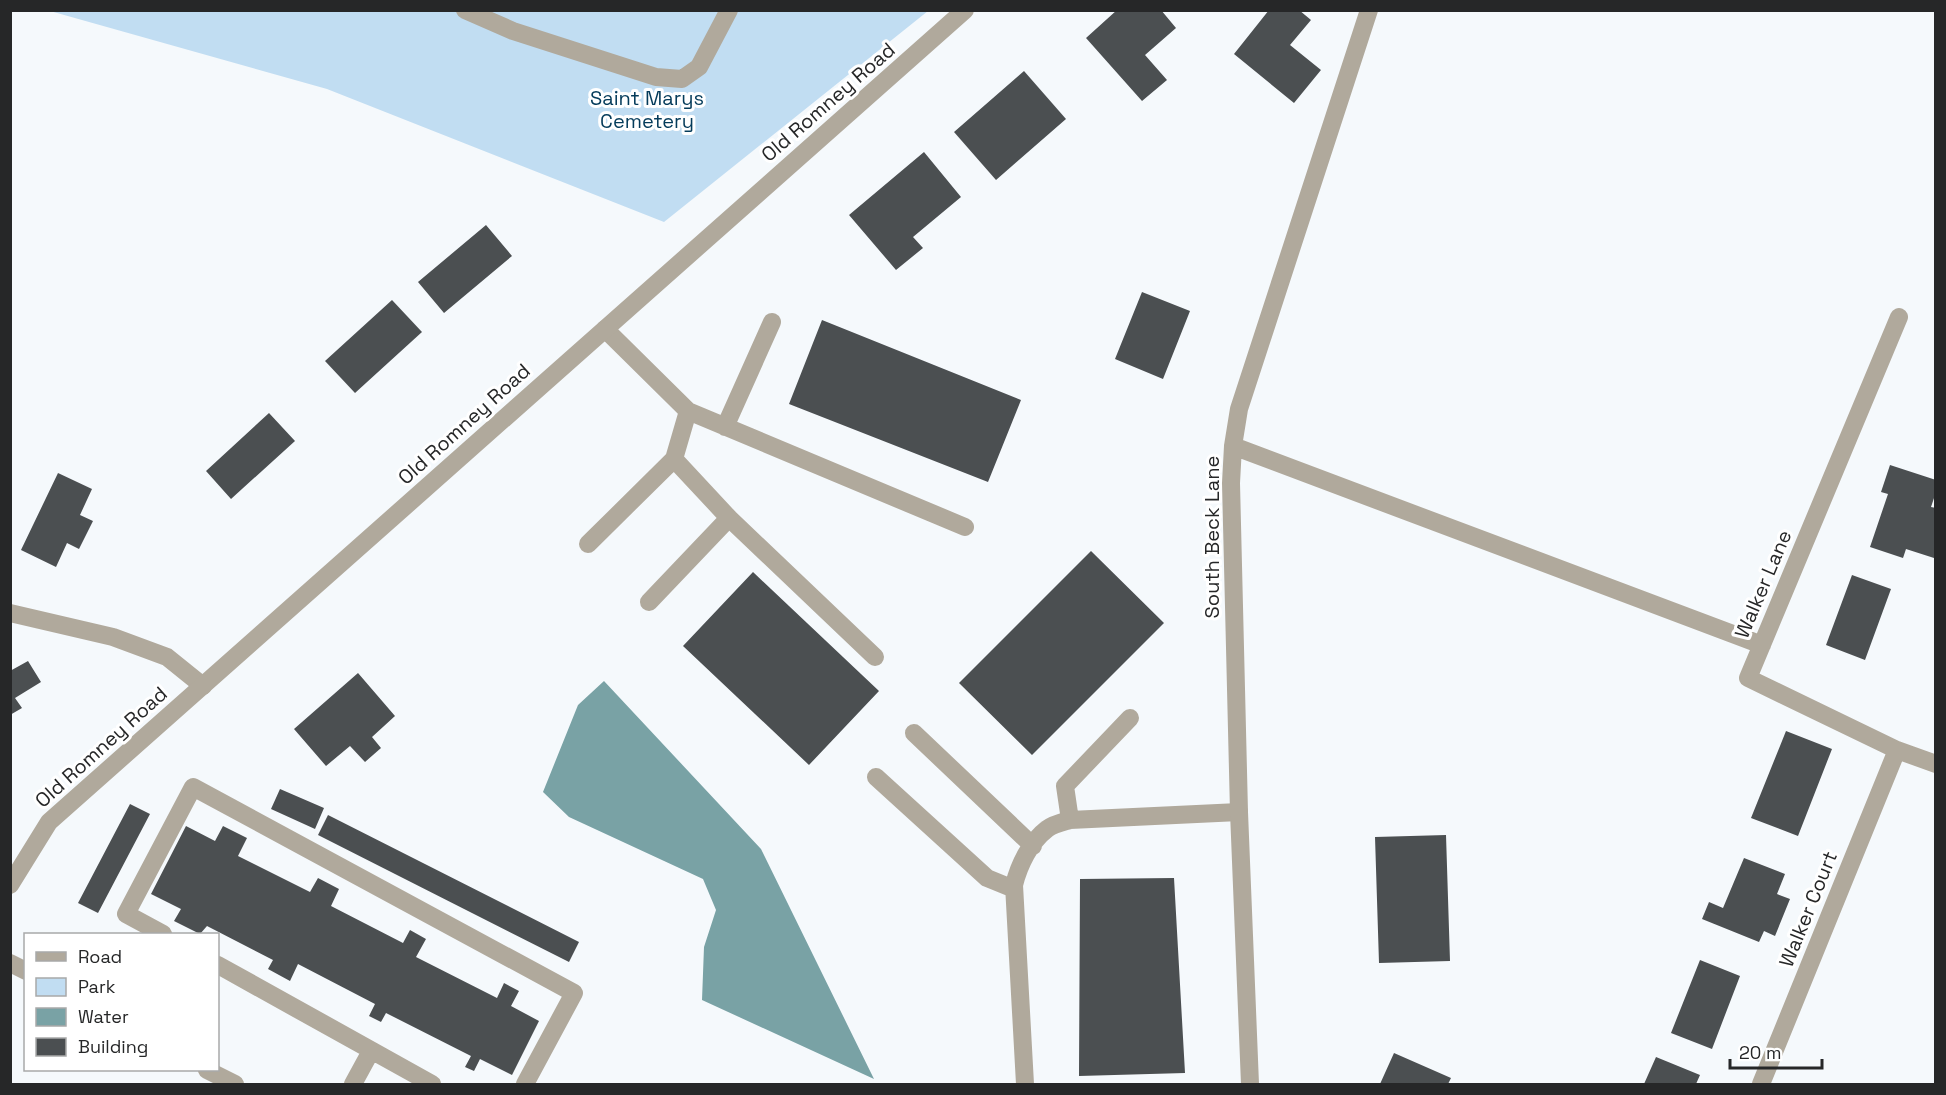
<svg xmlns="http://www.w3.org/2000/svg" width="1946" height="1095" viewBox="0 0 1946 1095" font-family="'Space Grotesk',sans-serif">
<rect width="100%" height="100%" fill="#f5f9fc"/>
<path fill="#c1ddf2" d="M50 11H928L664 222 327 89Z"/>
<path fill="#79a2a5" d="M604 681 761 849 874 1079 702 1000 704 947 716 910 703 879 569 817 543 792 578 705Z"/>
<path fill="#4b4f51" d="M1117 10H1161L1176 28 1145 55 1167 80 1142 101 1086 38Z
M1269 10H1299L1311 20 1290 45 1321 70 1294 103 1234 54Z
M1024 71 1066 119 996 180 954 132Z
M924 152 961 197 913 237 923 248 896 270 849 215Z
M486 225 512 256 444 313 418 282Z
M1142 292 1190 311 1163 379 1115 359Z
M392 300 422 332 355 393 325 361Z
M822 320 1021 400 988 482 789 404Z
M269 413 295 441 231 499 206 471Z
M1890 465 1936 480V492L1931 507 1936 508V552L1934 558 1906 549 1903 558 1870 547 1888 494 1881 492Z
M58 473 92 489 80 515 93 521 79 549 67 543 56 567 21 550Z
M1091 551 1164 623 1032 755 959 683Z
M753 572 879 691 809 765 683 646Z
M1852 575 1891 589 1865 660 1826 645Z
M28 661 41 682 15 698 22 708 10 715V671Z
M358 673 395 716 372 737 381 748 365 762 350 746 326 766 294 729Z
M1786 731 1832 749 1798 836 1751 818Z
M280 789 324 808 315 829 271 809Z
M130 804 150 814 98 913 78 903Z
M328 815 579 942 569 962 318 835Z
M186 826 215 841 223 826 247 838 238 856 310 892 318 878 339 889 331 906 403 943 410 930 426 939 416 957 497 998 504 983 519 991 511 1006 539 1021 512 1075 480 1059 474 1071 465 1067 471 1056 386 1013 381 1022 369 1016 375 1004 298 964 290 981 268 969 273 960 207 926 200 934 174 921 181 909 151 894Z
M1446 835 1450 961 1379 963 1375 837Z
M1744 858 1785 874 1777 894 1790 899 1775 936 1764 931 1759 942 1702 919 1709 902 1723 908Z
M1174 878 1185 1073 1079 1076 1080 879Z
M1700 960 1740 976 1712 1049 1671 1033Z
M1394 1053 1451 1078 1448 1084H1380Z
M1656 1057 1700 1075 1696 1084H1644Z"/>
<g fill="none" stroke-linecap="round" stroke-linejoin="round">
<path stroke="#b0a99c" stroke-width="18" d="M465 10 513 31 656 77 682 79 699 67 729 10
M605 329 688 411 965 527
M725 427 772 322
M729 518 875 657
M588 544 674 459 688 411
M649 602 729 518 674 459
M10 613 113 637 167 657 203 686
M914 733 1033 846
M876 777 987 878 1014 889
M1070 820 1065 786 1130 718
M163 934 126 914 193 787 574 993 525 1084
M218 965 432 1084
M353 1084 371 1051
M1025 1084 1014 885C1019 865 1030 842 1047 829 1053 824 1063 822 1070 820L1239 812"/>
<path stroke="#b0a99c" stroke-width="18" d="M1899 317 1748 678 1897 750 1936 764
M1233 446 1762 645
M10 885 49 822 965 10
M10 963 26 971
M207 1070 235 1084
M1250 1084 1239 812 1231 483 1233 446 1239 409 1369 10
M1761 1084 1897 750"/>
</g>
<g text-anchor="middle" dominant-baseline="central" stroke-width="6" stroke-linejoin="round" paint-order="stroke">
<g font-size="20" fill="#043b5a" stroke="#fff">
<text x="647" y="98">Saint Marys<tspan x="647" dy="23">Cemetery</tspan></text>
</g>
<g font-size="20" fill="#262728" stroke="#fff">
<text transform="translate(828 102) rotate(-41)">Old Romney Road</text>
<text transform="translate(464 424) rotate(-42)">Old Romney Road</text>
<text transform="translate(1212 537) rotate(-90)">South Beck Lane</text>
<text transform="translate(1763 584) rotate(-67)">Walker Lane</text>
<text transform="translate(101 747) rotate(-42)">Old Romney Road</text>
<text transform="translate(1808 909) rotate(-68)">Walker Court</text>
</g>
</g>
<rect width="1946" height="1095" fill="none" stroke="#262728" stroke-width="24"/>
<rect x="24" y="933" width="195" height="138" fill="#ffffff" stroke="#a8a9a9" stroke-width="1.5"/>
<rect x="36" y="952" width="30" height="9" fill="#b0a99c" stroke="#a8a9a9" stroke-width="1.5"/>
<text x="78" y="963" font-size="18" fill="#262728">Road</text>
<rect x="36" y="978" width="30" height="18" fill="#c1ddf2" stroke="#a8a9a9" stroke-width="1.5"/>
<text x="78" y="993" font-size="18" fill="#262728">Park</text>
<rect x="36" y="1008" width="30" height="18" fill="#79a2a5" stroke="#a8a9a9" stroke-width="1.5"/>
<text x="78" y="1023" font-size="18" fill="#262728">Water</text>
<rect x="36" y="1038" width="30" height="18" fill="#4b4f51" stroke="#a8a9a9" stroke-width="1.5"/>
<text x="78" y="1053" font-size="18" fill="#262728">Building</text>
<path d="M1730 1059v9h92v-9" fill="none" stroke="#262728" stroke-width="3"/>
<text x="1739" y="1059" font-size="18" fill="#262728" stroke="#ffffff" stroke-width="4.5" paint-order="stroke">20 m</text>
</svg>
